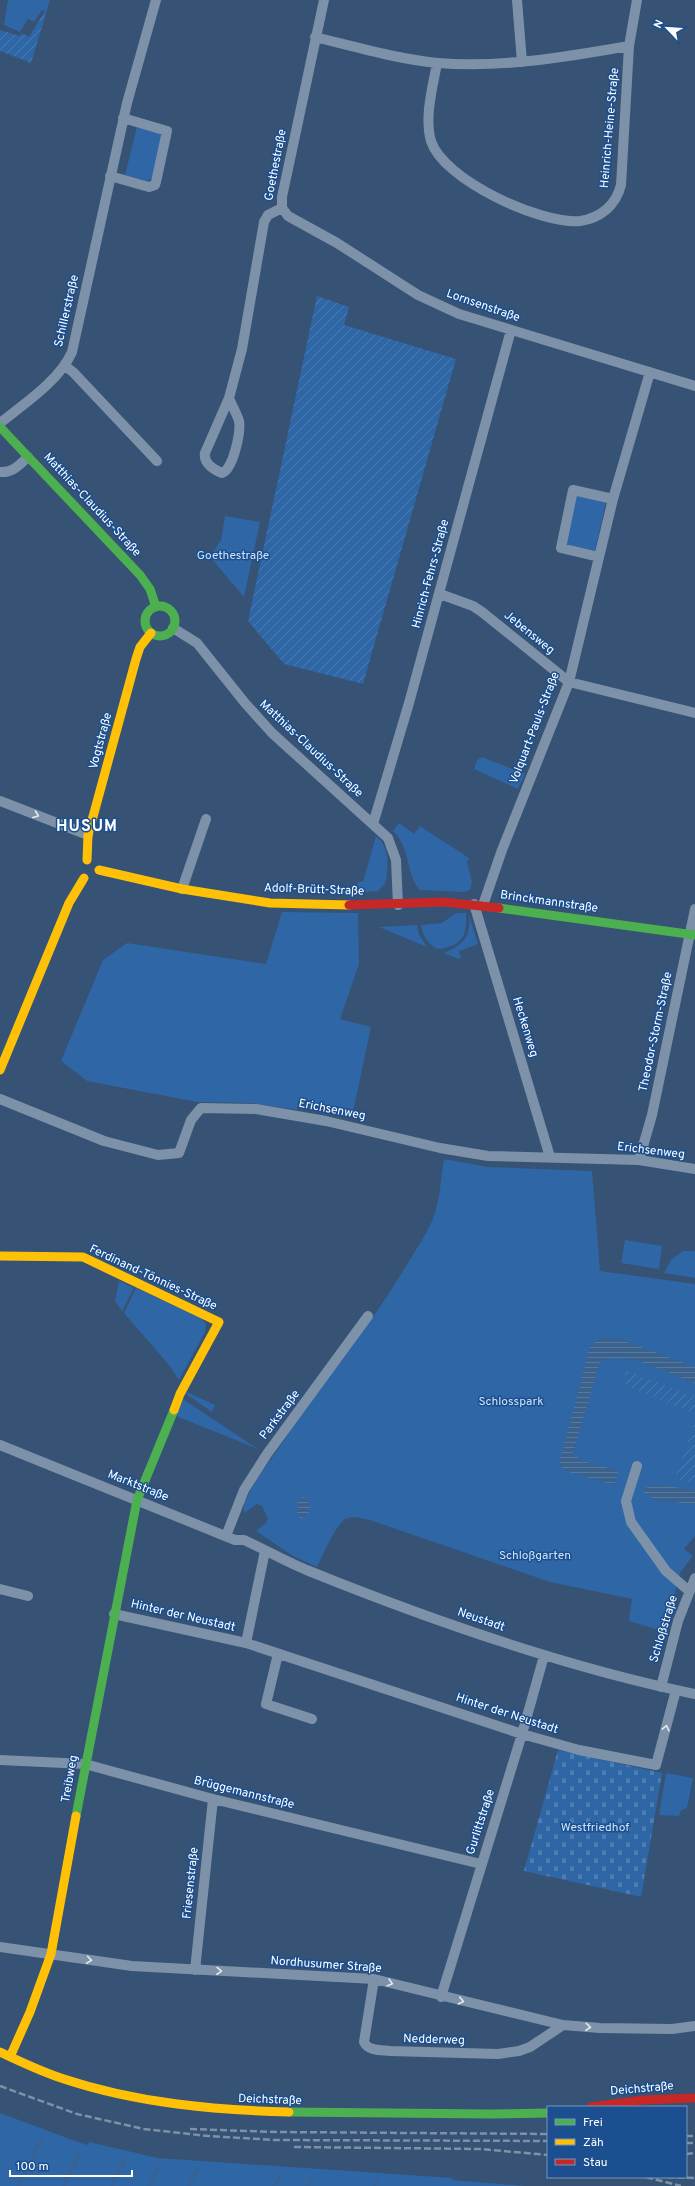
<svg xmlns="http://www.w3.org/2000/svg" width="695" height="2186" viewBox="0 0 695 2186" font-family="Overpass,sans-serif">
<defs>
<pattern id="cemetery-stones" width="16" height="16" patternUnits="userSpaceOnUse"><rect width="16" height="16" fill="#2f66a5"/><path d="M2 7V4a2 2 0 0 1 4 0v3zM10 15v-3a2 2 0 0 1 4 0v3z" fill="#4e7db2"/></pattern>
<pattern id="garden-furrows" width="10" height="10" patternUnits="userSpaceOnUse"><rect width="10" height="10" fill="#2f66a5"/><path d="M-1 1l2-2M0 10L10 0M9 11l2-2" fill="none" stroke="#4e7db2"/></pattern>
<pattern id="water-rules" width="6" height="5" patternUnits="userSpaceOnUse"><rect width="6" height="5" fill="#3b618d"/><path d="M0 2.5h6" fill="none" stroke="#58799e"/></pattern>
</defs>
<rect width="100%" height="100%" fill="#365274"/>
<path fill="#2f66a5" d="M8 0H50L45 17V11L42 10 34 22 28 19 20 32 4 25Z
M137 127 159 133 163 138 153 178 147 181 125 175Z
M576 495 606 502 595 551 565 544Z
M225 516 260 522 244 597 210 557 221 540Z
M482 757 525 774 518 789 474 769 477 760Z
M399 823 414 834 420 826 469 858 467 862 472 882 470 890 464 892 420 890C405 874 412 850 393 831Z
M376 836C390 846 389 869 385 884L378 891 355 893 358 882H363Z
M282 912 358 913 359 964 340 1019 371 1027 353 1112 298 1101 297 1110 250 1103 197 1102 87 1081 61 1061 103 960 127 943 266 964Z
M456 913H466C468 936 461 947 437 949 427 942 423 937 421 925L442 923Z
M469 915 478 944 459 951 461 958 458 959 444 953C464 944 471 937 469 915Z
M417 925 419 935 427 947 379 927Z
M444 1159 488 1167 592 1171 600 1271 695 1284V1536L684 1549 693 1556 680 1573 665 1632 629 1621 632 1599 550 1582 370 1520C363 1519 355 1516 348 1518 337 1520 323 1556 317 1567L293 1556 256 1531 266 1523 268 1519 262 1506 257 1504 244 1513C240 1499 268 1464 276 1452 317 1388 367 1332 406 1266 416 1249 428 1233 435 1213 440 1196 441 1177 444 1159Z
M625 1240 662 1246 659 1269 621 1263Z
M683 1251H695V1278L664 1273 671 1260Z
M119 1281 134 1288 122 1311 115 1301Z
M136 1288 201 1318 206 1324 205 1332 179 1380 169 1365 124 1313Z
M187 1392 215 1405 212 1412 186 1394Z
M183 1399 258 1449 176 1416Z
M666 1773 693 1778 687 1808 681 1810 679 1816 659 1815Z
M0 2113 78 2142 88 2145 89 2142 158 2158 453 2178 452 2180 525 2186H0Z"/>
<path fill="url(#cemetery-stones)" d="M558 1750 662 1773 641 1897 524 1871Z"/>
<path fill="url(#garden-furrows)" d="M45 11V17L31 63 0 51V30L20 36 21 33 29 37Z
M317 296 349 307 344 325 456 359 363 684 284 664 248 621Z
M625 1370 695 1397V1414L626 1386Z
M695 1421V1479L694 1483 675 1478Z"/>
<path fill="url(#water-rules)" d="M616 1338 695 1367V1383C670 1374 625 1349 600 1362L573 1454 583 1461 619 1471 614 1485 565 1471 559 1464 590 1347 598 1339Z
M658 1485 695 1490V1504L655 1500 643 1492 645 1488Z
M303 1497 306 1498 310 1506 309 1513 302 1518 298 1517 297 1514C300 1508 297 1506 297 1501Z"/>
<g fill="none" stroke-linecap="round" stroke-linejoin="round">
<path stroke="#3b618d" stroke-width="2.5" d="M18 2186 41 2140
M64 2186 80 2154
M112 2186 125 2160
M149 2186 160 2165
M189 2186 197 2169
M274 2186 280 2175
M308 2186 311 2180
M375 2186 378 2181"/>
<path stroke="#7d92a8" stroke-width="10" d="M324 0 282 197V208L288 216 337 243 418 295 459 314 479 320 695 386
M517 0 522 62
M315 37C356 47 397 59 438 63 503 68 566 57 629 46
M437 63C433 86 424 117 431 141 443 180 542 225 580 221 601 218 616 205 621 185L629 46 637 0
M110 176 149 187 155 185 156 182 167 131 123 118
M65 366 73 372 157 461
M229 398C232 406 237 414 239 421 241 432 233 470 222 473 214 470 203 463 205 453L229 398 242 349 264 222 268 215 282 208
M0 423C24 404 60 380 72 352L127 103 156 0
M0 472C13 473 19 465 28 457
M599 557 561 548 573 490 613 499
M440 594 473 606 482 612 569 682 695 713
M173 628 197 643 245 703 272 733 388 838 396 860 398 905
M0 801 88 835
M373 824 409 703 511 330
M182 889 206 819
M474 904 550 1157
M483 905 502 850 569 682 613 499 650 372
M0 1099 104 1141 158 1155 179 1153 191 1120 201 1108 256 1109 326 1121 440 1148 488 1156 639 1160 695 1169
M639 1160 652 1115 695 909
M0 1445 235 1540H244C266 1550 287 1562 309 1571 433 1621 564 1667 695 1694
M637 1466 626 1501 631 1522 666 1571 689 1591
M226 1536 244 1490 267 1454 368 1316
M0 1589 28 1596
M114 1614 246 1643 522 1734 579 1750 656 1765 676 1690
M246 1643 265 1551
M278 1654 266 1704 312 1719
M661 1687 678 1621 695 1578
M0 1760 85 1764 213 1799 481 1864
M0 1947 132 1966 374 1979 563 2025 600 2028 672 2029 695 2026
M195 1970 213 1799
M374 1979 364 2042C368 2051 381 2050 390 2051L498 2054 519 2051 530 2047 563 2025
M441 1997 522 1734 544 1656"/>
<path stroke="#4caf50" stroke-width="9" d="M0 427 140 575 150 589 156 607
M145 621a15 15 0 1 1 30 0a15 15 0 1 1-30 0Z
M499 908 695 935
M76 1816 137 1500 174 1410
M289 2112 490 2114 548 2113"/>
<path stroke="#ffc107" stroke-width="9" d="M87 860 88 835 136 659 140 647 151 633
M99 870 182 889 270 903 349 905
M0 1070 69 903 84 878
M0 1256 83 1257 219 1322 180 1394 174 1410
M0 2052C21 2062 42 2072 64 2079 136 2103 214 2110 289 2112
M10 2057 30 2012 51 1954 76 1816"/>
<path stroke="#c62828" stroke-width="9" d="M349 905 444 902 499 908
M591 2107 643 2100 695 2098"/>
<path stroke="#7e92a7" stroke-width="2.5" stroke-dasharray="7 3" stroke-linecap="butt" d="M0 2086 77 2114 144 2129 208 2136 275 2140 548 2141
M190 2129 276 2132 548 2134
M686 2136H695
M686 2143H695
M294 2147 480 2149 548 2155
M686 2154 695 2153
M646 2177 681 2186
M667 2177 695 2178"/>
</g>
<defs><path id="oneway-chevron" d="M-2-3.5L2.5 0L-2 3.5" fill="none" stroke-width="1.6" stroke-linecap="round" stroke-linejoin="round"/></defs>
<g stroke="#e5e9ee">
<use href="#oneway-chevron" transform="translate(36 815) rotate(22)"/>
<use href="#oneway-chevron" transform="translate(666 1728) rotate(-76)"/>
<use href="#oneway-chevron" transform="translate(89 1960) rotate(8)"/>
<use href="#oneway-chevron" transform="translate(219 1971) rotate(3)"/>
<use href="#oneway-chevron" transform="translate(390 1983) rotate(15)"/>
<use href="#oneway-chevron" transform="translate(461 2001) rotate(13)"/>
<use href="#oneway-chevron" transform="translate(588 2027) rotate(5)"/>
</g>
<g text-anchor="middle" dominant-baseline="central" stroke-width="3" stroke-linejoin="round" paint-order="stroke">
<g font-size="12" fill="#fff" stroke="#1b4f8f">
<text transform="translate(610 128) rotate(-85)">Heinrich-Heine-Straße</text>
<text transform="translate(276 165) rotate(-79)">Goethestraße</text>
<text transform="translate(483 306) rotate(19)">Lornsenstraße</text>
<text transform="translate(67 311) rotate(-77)">Schillerstraße</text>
<text transform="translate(92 505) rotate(47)">Matthias-Claudius-Straße</text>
<text transform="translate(431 574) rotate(-75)">Hinrich-Fehrs-Straße</text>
<text transform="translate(529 633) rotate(39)">Jebensweg</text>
<text transform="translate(535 728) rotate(-69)">Volquart-Pauls-Straße</text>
<text transform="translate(101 741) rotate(-75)">Vogtstraße</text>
<text transform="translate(311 749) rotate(43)">Matthias-Claudius-Straße</text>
<text transform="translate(314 890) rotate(2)">Adolf-Brütt-Straße</text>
<text transform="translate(549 902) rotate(8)">Brinckmannstraße</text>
<text transform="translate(525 1027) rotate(73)">Heckenweg</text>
<text transform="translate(656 1032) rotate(-78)">Theodor-Storm-Straße</text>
<text transform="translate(332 1110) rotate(11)">Erichsenweg</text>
<text transform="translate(651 1151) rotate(7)">Erichsenweg</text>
<text transform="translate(153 1278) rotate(25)">Ferdinand-Tönnies-Straße</text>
<text transform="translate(280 1415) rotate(-53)">Parkstraße</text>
<text transform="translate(138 1486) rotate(22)">Marktstraße</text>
<text transform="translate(183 1616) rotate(13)">Hinter der Neustadt</text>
<text transform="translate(481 1620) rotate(19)">Neustadt</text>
<text transform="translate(664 1629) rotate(-73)">Schloßstraße</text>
<text transform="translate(507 1714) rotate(18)">Hinter der Neustadt</text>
<text transform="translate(70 1779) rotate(-80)">Treibweg</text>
<text transform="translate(244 1793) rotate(14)">Brüggemannstraße</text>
<text transform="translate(481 1822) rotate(-72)">Gurlittstraße</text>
<text transform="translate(191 1883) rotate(-84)">Friesenstraße</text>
<text transform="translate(326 1965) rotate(4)">Nordhusumer Straße</text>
<text transform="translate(434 2040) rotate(2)">Nedderweg</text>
<text transform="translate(642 2089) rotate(-5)">Deichstraße</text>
<text transform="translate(270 2100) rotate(2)">Deichstraße</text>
</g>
<g font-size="12" fill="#cfe3fa" stroke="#1b4f8f">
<text x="233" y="556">Goethestraße</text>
<text x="511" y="1402">Schlosspark</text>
<text x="535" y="1556">Schloßgarten</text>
<text x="595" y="1828">Westfriedhof</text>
</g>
<g font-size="16" font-weight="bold" letter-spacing="1" fill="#fff" stroke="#1b4f8f">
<text x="87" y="827">HUSUM</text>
</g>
</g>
<rect x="547" y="2106" width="140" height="72" fill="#1b4f8f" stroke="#7695bc"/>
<rect x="555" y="2119" width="20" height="6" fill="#4caf50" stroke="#7695bc"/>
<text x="583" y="2126" font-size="12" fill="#ffffff">Frei</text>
<rect x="555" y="2139" width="20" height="6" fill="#ffc107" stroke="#7695bc"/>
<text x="583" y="2146" font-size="12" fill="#ffffff">Zäh</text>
<rect x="555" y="2159" width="20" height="6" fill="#c62828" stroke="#7695bc"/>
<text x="583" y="2166" font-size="12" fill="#ffffff">Stau</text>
<g transform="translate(667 28) rotate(295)" stroke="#1b4f8f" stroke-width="3" paint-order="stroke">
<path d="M0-3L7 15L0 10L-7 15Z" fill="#ffffff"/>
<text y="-6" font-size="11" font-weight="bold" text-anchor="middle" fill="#ffffff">N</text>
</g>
<path d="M10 2170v6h122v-6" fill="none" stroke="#ffffff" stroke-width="2"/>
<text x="16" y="2170" font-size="12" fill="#ffffff" stroke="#1b4f8f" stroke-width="3" paint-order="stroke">100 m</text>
</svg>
